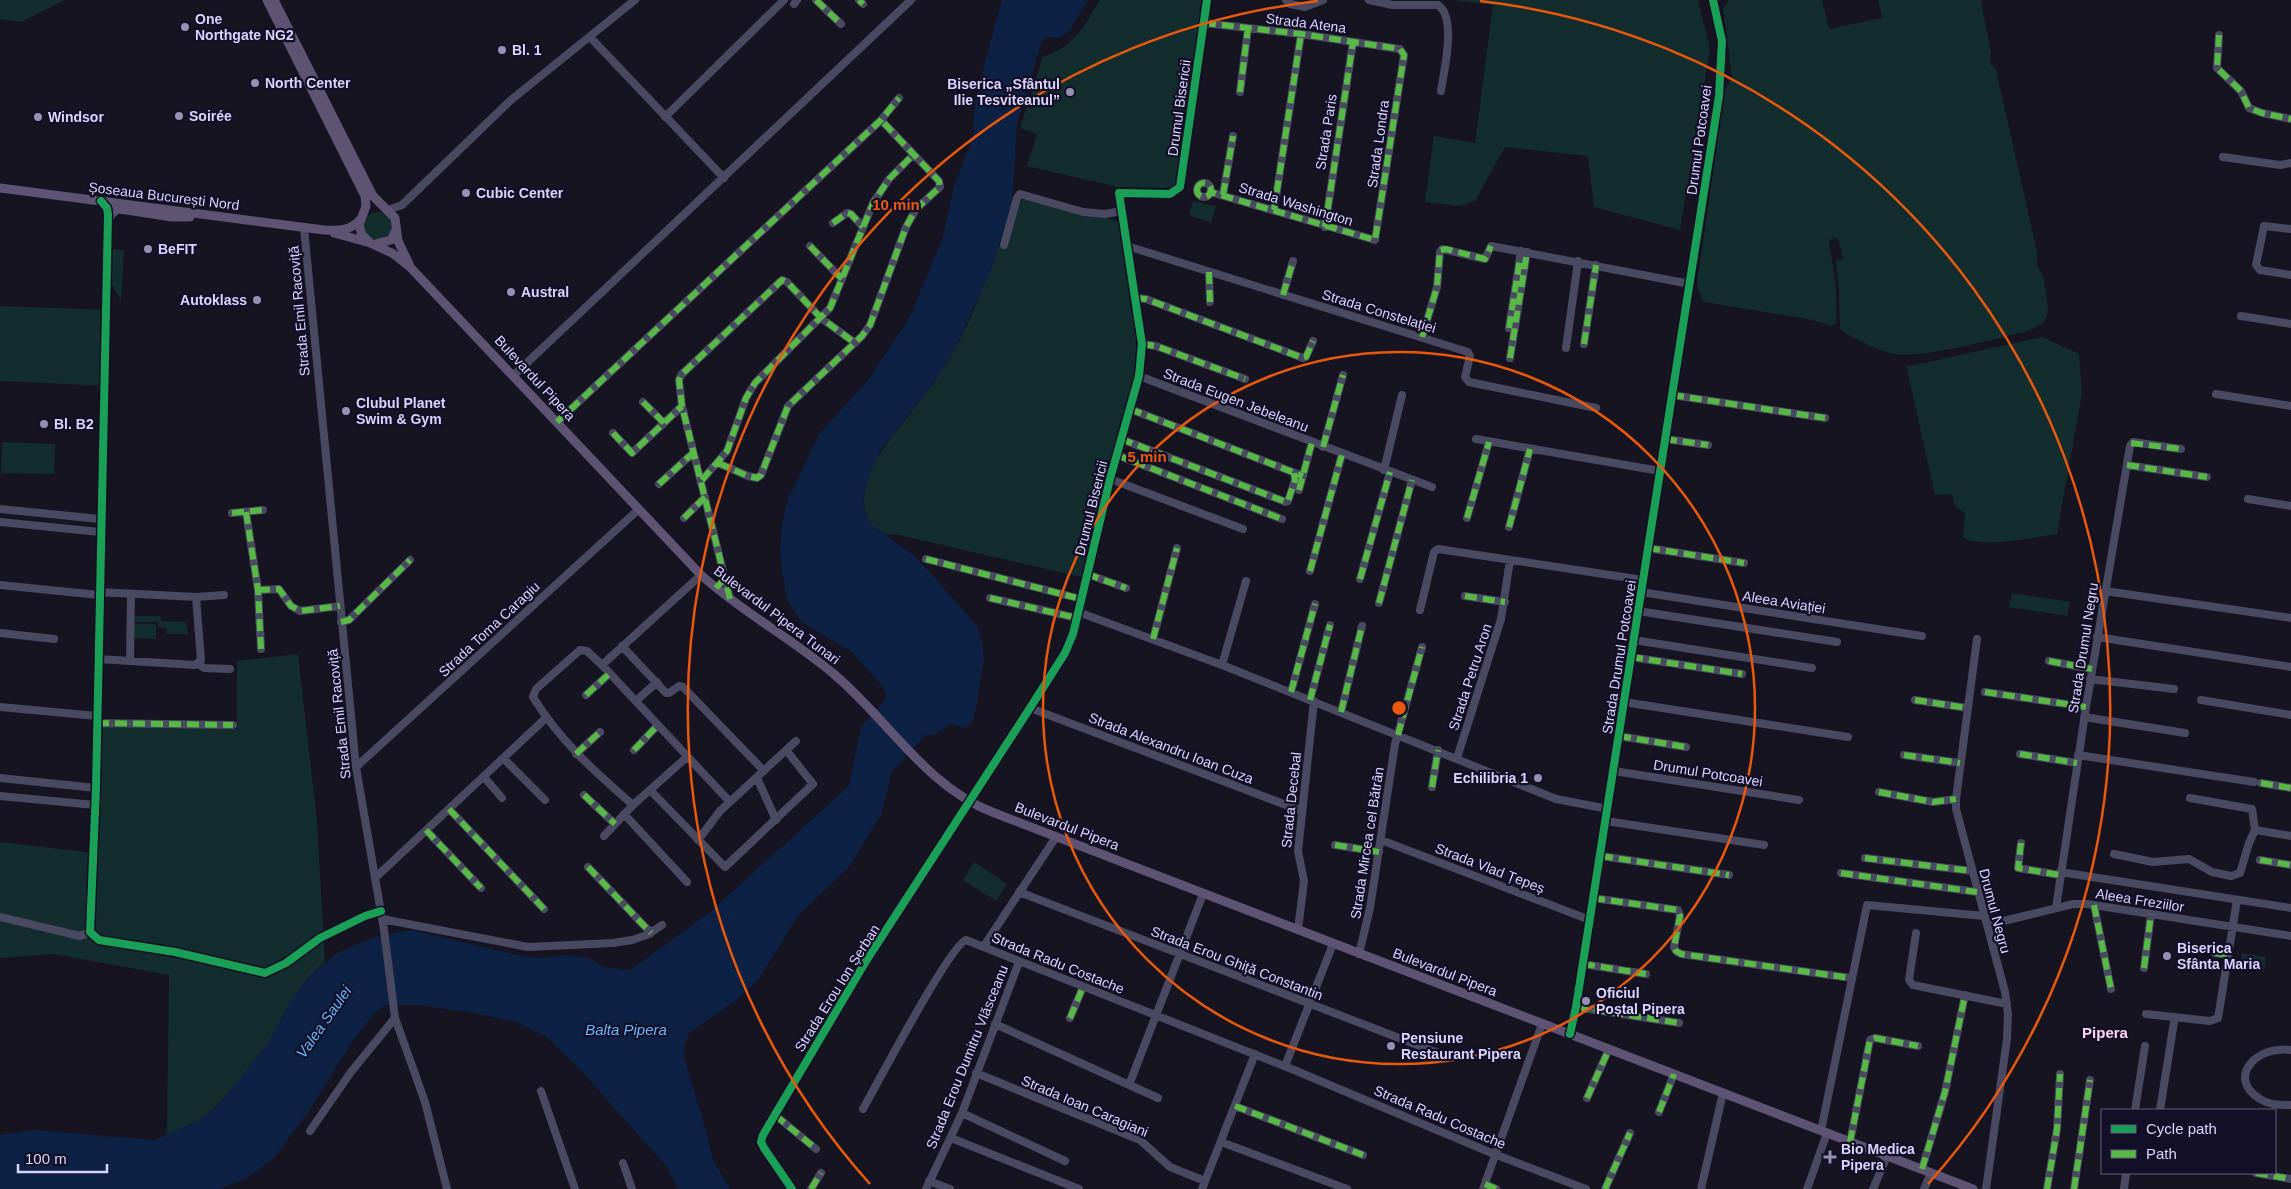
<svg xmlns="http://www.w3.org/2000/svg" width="2291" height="1189" font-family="Arial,sans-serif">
	<rect width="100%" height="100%" fill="#161421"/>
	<path fill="#132c2d" d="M0 0H65L21 22 0 19Z
		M1099 0H1204L1178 188 1118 187 1027 166 1037 134 1020 128 1043 57C1073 46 1085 28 1099 0Z
		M1453 0H1698L1710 49 1680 230 1594 207 1588 156 1505 147 1475 201 1458 206 1425 202 1434 136 1475 143 1493 5Z
		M1729 0H1822L1829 29 1882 18 1878 0H1981L1991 53 1990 56 1991 65 1995 66 2038 256 2036 261C2037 266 2040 270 2042 274 2045 280 2045 288 2046 294 2051 317 2047 324 2025 332 1992 339 1928 358 1896 354 1877 352 1860 340 1843 332L1840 328 1839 291 1836 261 1843 258 1839 241 1835 238 1829 240 1836 289V323L1832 326 1808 319 1704 302 1698 290 1697 283 1725 90 1732 77 1723 8Z
		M1026 199 1118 221 1138 344 1135 374 1082 576H1076L899 535C894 534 888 535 883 534 869 530 862 509 864 496 867 466 887 443 905 420 922 398 939 376 953 352 980 304 995 251 1018 202Z
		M1193 201 1216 206 1211 223 1189 215Z
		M364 226a14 14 0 1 1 28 0a14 14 0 1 1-28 0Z
		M111 249 124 250 121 301 110 280Z
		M0 306 111 310 109 386 0 381Z
		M2042 337 2079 354 2082 393 2057 534C2037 537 1977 549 1963 537L1965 513 1955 506 1952 494 1935 495 1906 365 1910 366Z
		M2 442 55 444 54 474 1 473Z
		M2012 593 2070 602 2067 616 2009 607Z
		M135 616H161V621L186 622 188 634H166L167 628 158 627V622H135Z
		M133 624H156V639L133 638Z
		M298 654 317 821 325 962C295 986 286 1016 265 1047 251 1068 222 1104 202 1119 192 1126 178 1131 167 1136L169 975 54 954 0 958V842L95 853 101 726 237 729V661Z
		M974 862 1007 884 996 901 963 880Z
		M2242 953 2266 957 2264 970 2240 967Z"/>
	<path fill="#0d2144" d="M1002 0H1088L1070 30 1061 38 1048 37 1042 40 1017 123 1012 203 990 273 954 350 936 380 880 451 866 485 863 498 865 513 871 524 917 558 977 626 982 641 984 657 976 710 973 719 966 728 951 724 934 735H925L891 773 882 813 849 867 798 916 758 980 738 999 689 1033 685 1043 684 1054 687 1068 708 1137 712 1158 730 1189H678L666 1166 577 1066 545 1036 517 1022 469 1012 416 1005H386L374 1013 350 1045 309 1111 273 1159 246 1179 219 1189H0V1135L34 1130 154 1140 200 1120 219 1104 265 1047 291 1001 310 975 337 953 377 936 411 930 522 956 541 958 564 955 588 958 604 967 626 970 632 969 710 912 849 786 861 727 884 701 886 695 884 688 852 652 803 623 794 611 786 596 783 577 780 551 782 527 787 501 820 433 866 383 910 317 943 237 954 186 973 137 975 103 981 77Z"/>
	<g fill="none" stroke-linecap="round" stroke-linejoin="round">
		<path stroke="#4a4962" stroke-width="8" d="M816 0 841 24
			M859 0 863 4
			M1286 0 1290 4 1305 7 1323 0
			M1369 0 1393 5H1438
			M794 4 797 0
			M1438 5C1457 18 1444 70 1441 91
			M1204 23 1301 34 1400 49 1404 55 1375 240 1210 192
			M2219 35 2217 68 2241 91 2249 108 2262 113 2291 119
			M590 37 724 178
			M1240 92 1248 28
			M665 117 784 0
			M2223 157 2280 165 2291 163
			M1197 190a7 7 0 1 1 14 0a7 7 0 1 1-14 0Z
			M1223 195 1233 136
			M103 203 107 208 108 215 96 788 90 932 99 940 175 952 265 973 286 963 320 938 365 916 381 911
			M388 210 402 205 511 100 635 0
			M1274 210 1301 34
			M833 223 847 213 851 214 863 227
			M1325 227 1353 42
			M304 228 356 767 384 930 395 1018 425 1102 447 1189
			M2291 229 2264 226 2256 265 2260 270 2291 275
			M1004 245 1017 198 1020 194 1083 212 1105 214 1122 211
			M810 246 842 279
			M1127 246 1468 352 1470 356 1465 377 1469 382 1596 408
			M1209 272 1210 302
			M1283 295 1293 261
			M1135 298 1146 299 1303 358 1306 357 1313 341
			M2241 316 2291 324
			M1509 328 1521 251
			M1422 337 1437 287 1440 252 1442 249 1485 259 1491 246 1690 284
			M1142 344 1156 346 1245 379
			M1584 344 1596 265
			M1566 348 1578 261
			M1510 358 1527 252
			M513 376 911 0
			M1139 376 1432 487
			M2216 394 2291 406
			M1672 395 1825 418
			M643 402 664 423
			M1130 409 1303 476
			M557 422 881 120 899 98
			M613 433 632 453 682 406
			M1121 439 1286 502 1288 501 1295 480 1294 473
			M1476 439 1660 471
			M1665 439 1708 445
			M1323 447 1343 375
			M1117 455 1282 519
			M718 463 748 476 757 478 761 475 788 406 862 336 870 325 906 227 916 209 940 187 939 181 881 120
			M2127 465 2207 477
			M1384 470 1402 395
			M1110 479 1243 529
			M702 480 727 451 746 398 755 383 830 308 873 203 889 179 913 155
			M659 484 693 453
			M1299 490 1312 442
			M2248 499 2291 506
			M0 509 100 519
			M246 512 258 590 261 649
			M232 513 263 510
			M684 518 705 497
			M1467 518 1489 442
			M0 522 100 532
			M1509 527 1530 449
			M1648 548 1744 563
			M926 559 1081 599
			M1310 571 1342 454
			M1087 574 1126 588
			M1360 579 1390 472
			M0 585 99 595
			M258 590 279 589 291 606 300 611 340 606
			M2105 591 2291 618
			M1641 592 1922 636
			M1465 596 1505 602
			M196 597 224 595
			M990 598 1077 618
			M730 599 682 406 679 380 681 375 782 280 787 282 821 318 855 343
			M1379 603 1412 480
			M1420 610 1434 552 1438 549 1643 580
			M1638 611 1837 642
			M1078 612 1222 665 1556 799 1608 809
			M341 622 349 620 410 560
			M0 633 54 639
			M2097 637 2291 667
			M1153 639 1177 548
			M1977 639 1956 799V809L2005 992 2008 1014 2007 1039 1986 1189
			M1634 640 1812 668
			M622 646 666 693H669L679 686 683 687 764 771
			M1631 657 1742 674
			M98 659 195 665 201 660 196 597 99 592
			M130 661 131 594
			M2049 661 2092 669
			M198 664 204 668 230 669
			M602 665 701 575
			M1222 665 1246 581
			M2090 679 2174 689
			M1291 692 1315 604
			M1985 692 2086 707
			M586 695 609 674
			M1310 700 1330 625
			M1915 700 1967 708
			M2201 700 2291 715
			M636 701 657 682
			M1624 702 1848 737
			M0 707 97 716
			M1030 708 1302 811
			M1341 712 1362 626
			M2084 717 2185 733
			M97 723 233 725
			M1619 736 1686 747
			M634 750 658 725
			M576 754 600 732
			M2020 754 2077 763
			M1904 755 1960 763
			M2078 755 2254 782
			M1457 758 1501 619 1510 560
			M504 759 545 800
			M356 767 639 509
			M1614 771 1799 800
			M484 777 502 798
			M0 778 96 788
			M757 778 776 820
			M2261 783 2291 788
			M1432 787 1438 750
			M650 790 725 867 813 784 786 750
			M1879 792 1933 802 1956 799
			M584 795 615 824
			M0 796 95 805
			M633 805C595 772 560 741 533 697L536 689 580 650 587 651 602 665 730 802
			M449 809 544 909
			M624 814 687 882
			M1606 821 1764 845
			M426 830 481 888
			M2255 830 2291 836
			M604 836 633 805 687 757
			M698 840 720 811 796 741
			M1381 840 1590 920
			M2021 843 2018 868 2060 875
			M1335 845 1379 852
			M2114 854 2153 862 2189 859 2212 872 2231 876 2240 873 2249 843 2255 830 2252 809 2190 798
			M1601 856 1729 875
			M1865 858 1972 871
			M2260 860 2291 865
			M588 867 651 933
			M2060 872 2291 908
			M1841 873 1977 892
			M375 878 546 718
			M1019 892 1446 1056
			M1593 898 1678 910 1680 916 1674 947 1676 951 1681 954 1851 978
			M2094 905 2111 989
			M2056 908 2086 707 2130 446 2133 442 2181 449
			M0 917 80 936 90 932
			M382 919 528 947 613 943 632 940 647 935 662 925
			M1987 925 2073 904H2087L2291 936
			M1298 930 1304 881 1298 851 1314 701
			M1916 933 1909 980 1913 985 2007 1004
			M984 946 1056 837
			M2215 953 2228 955
			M1359 954 1370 908 1395 744 1422 647
			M1583 964 1646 974
			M2144 968 2151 914
			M1576 1007 1679 1023
			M2146 1014 2210 1021 2218 1018 2237 900
			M1070 1018 1083 987
			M995 1024 1158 1098
			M1570 1034 1576 1007 1719 96 1722 41 1713 0
			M2291 1050C2256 1045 2226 1078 2260 1099 2269 1105 2281 1105 2291 1105
			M1285 1066 1333 944
			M976 1073 1140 1140 1170 1167 1205 1181
			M1129 1085 1203 894
			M541 1091 575 1189
			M1587 1098 1609 1049
			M1235 1106 1363 1155
			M863 1109C876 1086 950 945 966 940L1294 1070 1494 1154 1586 1189
			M2135 1110 2145 1046
			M2160 1110 2174 1022
			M1659 1112 1674 1074
			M962 1113 1065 1161
			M775 1115 816 1149
			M310 1131 351 1072 395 1018
			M1821 1131 1867 905 1984 916
			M951 1138 1079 1189
			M1221 1142 1347 1189
			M1850 1142 1870 1040 1875 1038 1918 1046
			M623 1163 632 1189
			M1922 1169 1945 1092 1965 995
			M2256 1173 2291 1179
			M929 1181 950 1189
			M1485 1184 1496 1189
			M792 1189 764 1148 761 1142 763 1135 866 961 1030 708 1065 653 1073 634 1110 479 1139 376 1142 344 1119 193 1170 194 1180 187 1207 0
			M811 1189 821 1173
			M926 1189 962 1113 1019 962
			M1202 1189 1255 1054
			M1483 1189 1542 1024
			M1605 1189 1630 1133
			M1701 1189 1723 1093
			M1807 1189 1827 1133
			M1873 1189 1887 1156
			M1924 1189 1931 1173
			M2047 1189 2057 1129 2060 1074
			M2074 1189 2090 1080
			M2124 1189 2126 1173"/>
		<path stroke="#5e5373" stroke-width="9" d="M267 0 365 196 366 206 359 225 362 235 370 243 392 253 410 267 701 575C743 613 793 639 835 675 888 720 926 786 992 812L1973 1189
			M274 0 373 196 395 218 398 241 409 264
			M0 188 324 230C339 231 350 231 361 219
			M107 207 172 217H190
			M107 222 112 213 119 208
			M334 233 367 242
			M375 244 391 240 396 230"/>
		<path stroke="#58b947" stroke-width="6" stroke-dasharray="12 6" stroke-linecap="butt" d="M816 0 841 24
			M859 0 863 4
			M1204 23 1301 34 1400 49 1404 55 1375 240 1210 192
			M2219 35 2217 68 2241 91 2249 108 2262 113 2291 119
			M1240 92 1248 28
			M1197 190a7 7 0 1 1 14 0a7 7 0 1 1-14 0Z
			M1223 195 1233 136
			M1274 210 1301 34
			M833 223 847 213 851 214 863 227
			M1325 227 1353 42
			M810 246 842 279
			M1209 272 1210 302
			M1283 295 1293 261
			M1135 298 1146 299 1303 358 1306 357 1313 341
			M1509 328 1520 259
			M1422 337 1437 287 1440 250 1446 249 1485 259 1491 246
			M1142 344 1156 346 1245 379
			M1584 344 1596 265
			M1510 358 1527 252
			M1672 395 1825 418
			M643 402 664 423
			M1130 409 1303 476
			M557 422 881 120 899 98
			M613 433 632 453 682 406
			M1121 439 1286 502 1288 501 1295 480 1294 473
			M1665 439 1708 445
			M2131 443 2181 449
			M1323 447 1343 375
			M1117 455 1282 519
			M718 463 748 476 757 478 761 475 788 406 862 336 870 325 906 227 916 209 940 187 939 181 881 120
			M2127 465 2207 477
			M702 480 727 451 746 398 755 383 830 308 873 203 889 179 913 155
			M659 484 693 453
			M1299 490 1312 442
			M246 512 258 590 261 649
			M232 513 263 510
			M684 518 705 497
			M1467 518 1489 442
			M1509 527 1530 449
			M1648 548 1744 563
			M926 559 1081 599
			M1310 571 1342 454
			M1087 574 1126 588
			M1360 579 1390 472
			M716 588 725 578
			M258 590 279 589 291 606 300 611 340 606
			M1465 596 1505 602
			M990 598 1077 618
			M730 599 682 406 679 380 681 375 782 280 787 282 821 318 855 343
			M1379 603 1412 480
			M341 622 349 620 410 560
			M1153 639 1177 548
			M1631 657 1742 674
			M2049 661 2092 669
			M1291 692 1315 604
			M1985 692 2086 707
			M586 695 609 674
			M1310 700 1330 625
			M1915 700 1967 708
			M1341 712 1362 626
			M97 723 233 725
			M1398 735 1422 647
			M1619 736 1686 747
			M634 750 658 725
			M576 754 600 732
			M2020 754 2077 763
			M1904 755 1960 763
			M2261 783 2291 788
			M1432 787 1438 750
			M1879 792 1933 802 1956 799
			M584 795 615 824
			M449 809 544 909
			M426 830 481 888
			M2021 843 2018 868 2060 875
			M1335 845 1379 852
			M1601 856 1729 875
			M1865 858 1972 871
			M2260 860 2291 865
			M588 867 651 933
			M1841 873 1977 892
			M1593 898 1678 910 1680 916 1674 947 1676 951 1681 954 1851 978
			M2094 905 2111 989
			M2215 953 2228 955
			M1583 964 1646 974
			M2144 968 2151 914
			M1576 1007 1679 1023
			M1070 1018 1083 987
			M1587 1098 1609 1049
			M1235 1106 1363 1155
			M1659 1112 1674 1074
			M775 1115 816 1149
			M1850 1142 1870 1040 1875 1038 1918 1046
			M1922 1169 1945 1092 1965 995
			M2256 1173 2291 1179
			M1485 1184 1496 1189
			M811 1189 821 1173
			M1605 1189 1630 1133
			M2047 1189 2057 1129 2060 1074
			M2074 1189 2090 1080"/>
		<g stroke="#130f26" stroke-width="11">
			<path id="cycleway" d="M101 201 107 208 108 215 96 788 90 932 99 940 175 952 265 973 286 963 320 938 365 916 381 911
				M1570 1034 1576 1007 1719 96 1722 41 1713 0
				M792 1189 764 1148 761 1142 763 1135 866 961 1030 708 1065 653 1073 634 1110 479 1139 376 1142 344 1119 193 1170 194 1180 187 1207 0"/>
		</g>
		<use href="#cycleway" stroke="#1a9f57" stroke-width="8"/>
	</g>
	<g fill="none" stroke="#e8590c" stroke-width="2.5">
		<circle cx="1399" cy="708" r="356"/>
		<path d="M870 1184A712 712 0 0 1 1318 1M1480 1A712 712 0 0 1 1928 1184"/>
	</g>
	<g fill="#9591b1" stroke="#130f26" stroke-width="2">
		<circle cx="185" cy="27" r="5"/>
		<circle cx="502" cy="50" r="5"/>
		<circle cx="255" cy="83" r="5"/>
		<circle cx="1070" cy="92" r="5"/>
		<circle cx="179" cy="116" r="5"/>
		<circle cx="38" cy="117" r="5"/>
		<circle cx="466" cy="193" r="5"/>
		<circle cx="148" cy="249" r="5"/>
		<circle cx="511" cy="292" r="5"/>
		<circle cx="257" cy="300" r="5"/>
		<circle cx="346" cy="411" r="5"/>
		<circle cx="44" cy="424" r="5"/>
		<circle cx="1538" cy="778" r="5"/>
		<circle cx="2167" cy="956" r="5"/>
		<circle cx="1586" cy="1001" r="5"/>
		<circle cx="1391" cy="1046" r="5"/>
		<path d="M1827.5 1149.5h5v5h5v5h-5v5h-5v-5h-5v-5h5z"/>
	</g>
	<g text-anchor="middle" stroke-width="4.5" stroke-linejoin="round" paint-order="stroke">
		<g font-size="14" font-weight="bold" fill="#d9d4ff" stroke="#130f26" text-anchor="start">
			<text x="195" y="24">One<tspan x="195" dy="16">Northgate NG2</tspan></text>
			<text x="512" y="55">Bl. 1</text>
			<text x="265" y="88">North Center</text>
			<text x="1060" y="89" text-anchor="end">Biserica „Sfântul<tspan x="1060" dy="16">Ilie Tesviteanul”</tspan></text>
			<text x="189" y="121">Soirée</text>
			<text x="48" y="122">Windsor</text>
			<text x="476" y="198">Cubic Center</text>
			<text x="158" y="254">BeFIT</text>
			<text x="521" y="297">Austral</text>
			<text x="247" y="305" text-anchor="end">Autoklass</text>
			<text x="356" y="408">Clubul Planet<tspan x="356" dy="16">Swim &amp; Gym</tspan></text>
			<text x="54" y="429">Bl. B2</text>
			<text x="1528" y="783" text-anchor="end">Echilibria 1</text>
			<text x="2177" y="953">Biserica<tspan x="2177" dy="16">Sfânta Maria</tspan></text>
			<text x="1596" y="998">Oficiul<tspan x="1596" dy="16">Poștal Pipera</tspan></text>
			<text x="1401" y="1043">Pensiune<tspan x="1401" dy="16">Restaurant Pipera</tspan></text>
			<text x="1841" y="1154">Bio Medica<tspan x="1841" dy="16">Pipera</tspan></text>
		</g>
		<g font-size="14" fill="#d9d4ff" stroke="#130f26">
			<text transform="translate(1306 23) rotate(7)" y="5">Strada Atena</text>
			<text transform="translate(1179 108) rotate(-82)" y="5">Drumul Bisericii</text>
			<text transform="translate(1326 132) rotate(-81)" y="5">Strada Paris</text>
			<text transform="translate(1699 140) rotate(-82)" y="5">Drumul Potcoavei</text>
			<text transform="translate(1378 144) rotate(-82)" y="5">Strada Londra</text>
			<text transform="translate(164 196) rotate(7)" y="5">Șoseaua București Nord</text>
			<text transform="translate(1296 204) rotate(17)" y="5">Strada Washington</text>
			<text transform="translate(299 311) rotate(-95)" y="5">Strada Emil Racoviță</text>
			<text transform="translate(1379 311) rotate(17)" y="5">Strada Constelației</text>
			<text transform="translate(535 378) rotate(47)" y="5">Bulevardul Pipera</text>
			<text transform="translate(1236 400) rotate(21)" y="5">Strada Eugen Jebeleanu</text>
			<text transform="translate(1091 508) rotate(-76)" y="5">Drumul Bisericii</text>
			<text transform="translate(1784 602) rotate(9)" y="5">Aleea Aviației</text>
			<text transform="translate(777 615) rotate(37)" y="5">Bulevardul Pipera Tunari</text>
			<text transform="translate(489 629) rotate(-43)" y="5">Strada Toma Caragiu</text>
			<text transform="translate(2083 648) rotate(-81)" y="5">Strada Drumul Negru</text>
			<text transform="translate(1619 657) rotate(-81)" y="5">Strada Drumul Potcoavei</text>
			<text transform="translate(1470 677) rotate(-72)" y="5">Strada Petru Aron</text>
			<text transform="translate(339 714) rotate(-96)" y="5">Strada Emil Racoviță</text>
			<text transform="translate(1171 748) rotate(21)" y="5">Strada Alexandru Ioan Cuza</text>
			<text transform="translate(1708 773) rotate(9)" y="5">Drumul Potcoavei</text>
			<text transform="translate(1291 800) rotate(-84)" y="5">Strada Decebal</text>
			<text transform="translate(1067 826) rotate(21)" y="5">Bulevardul Pipera</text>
			<text transform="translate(1367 843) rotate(-81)" y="5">Strada Mircea cel Bătrân</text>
			<text transform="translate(1490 868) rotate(21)" y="5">Strada Vlad Țepeș</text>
			<text transform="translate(2140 900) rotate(9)" y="5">Aleea Freziilor</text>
			<text transform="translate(1995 911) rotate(75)" y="5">Drumul Negru</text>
			<text transform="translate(1058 963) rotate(22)" y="5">Strada Radu Costache</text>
			<text transform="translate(1237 963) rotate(21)" y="5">Strada Erou Ghiță Constantin</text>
			<text transform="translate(1445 972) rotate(21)" y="5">Bulevardul Pipera</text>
			<text transform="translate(837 988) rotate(-58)" y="5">Strada Erou Ion Șerban</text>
			<text transform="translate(967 1057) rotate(-68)" y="5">Strada Erou Dumitru Vlăsceanu</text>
			<text transform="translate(1085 1106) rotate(23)" y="5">Strada Ioan Caragiani</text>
			<text transform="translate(1440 1117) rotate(23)" y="5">Strada Radu Costache</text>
		</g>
		<g font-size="15" font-style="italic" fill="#62b6ff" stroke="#130f26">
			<text transform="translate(324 1022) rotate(-55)" y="5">Valea Saulei</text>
			<text x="626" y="1035">Balta Pipera</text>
		</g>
		<g font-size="15" font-weight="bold" fill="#ffd6f0" stroke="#130f26">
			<text x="2105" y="1038">Pipera</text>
		</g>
	</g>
	<circle cx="1399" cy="708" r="8" fill="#e8590c" stroke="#130f26" stroke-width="2.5"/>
	<g font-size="15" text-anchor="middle" font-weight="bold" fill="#e8590c" stroke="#130f26" stroke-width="4.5" stroke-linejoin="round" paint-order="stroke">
		<text x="896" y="210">10 min</text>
		<text x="1147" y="462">5 min</text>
	</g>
	<rect x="2101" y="1109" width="175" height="65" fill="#130f26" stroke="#625e7d"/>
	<rect x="2111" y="1125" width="25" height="8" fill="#1a9f57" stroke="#625e7d"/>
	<text x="2146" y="1134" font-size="15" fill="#d9d4ff">Cycle path</text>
	<rect x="2111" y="1150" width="25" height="8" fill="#58b947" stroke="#625e7d"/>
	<text x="2146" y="1159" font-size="15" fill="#d9d4ff">Path</text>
	<path d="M18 1164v8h89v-8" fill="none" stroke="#d9d4ff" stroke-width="2.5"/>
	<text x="25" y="1164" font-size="15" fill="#d9d4ff" stroke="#130f26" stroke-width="4" paint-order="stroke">100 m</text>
</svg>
